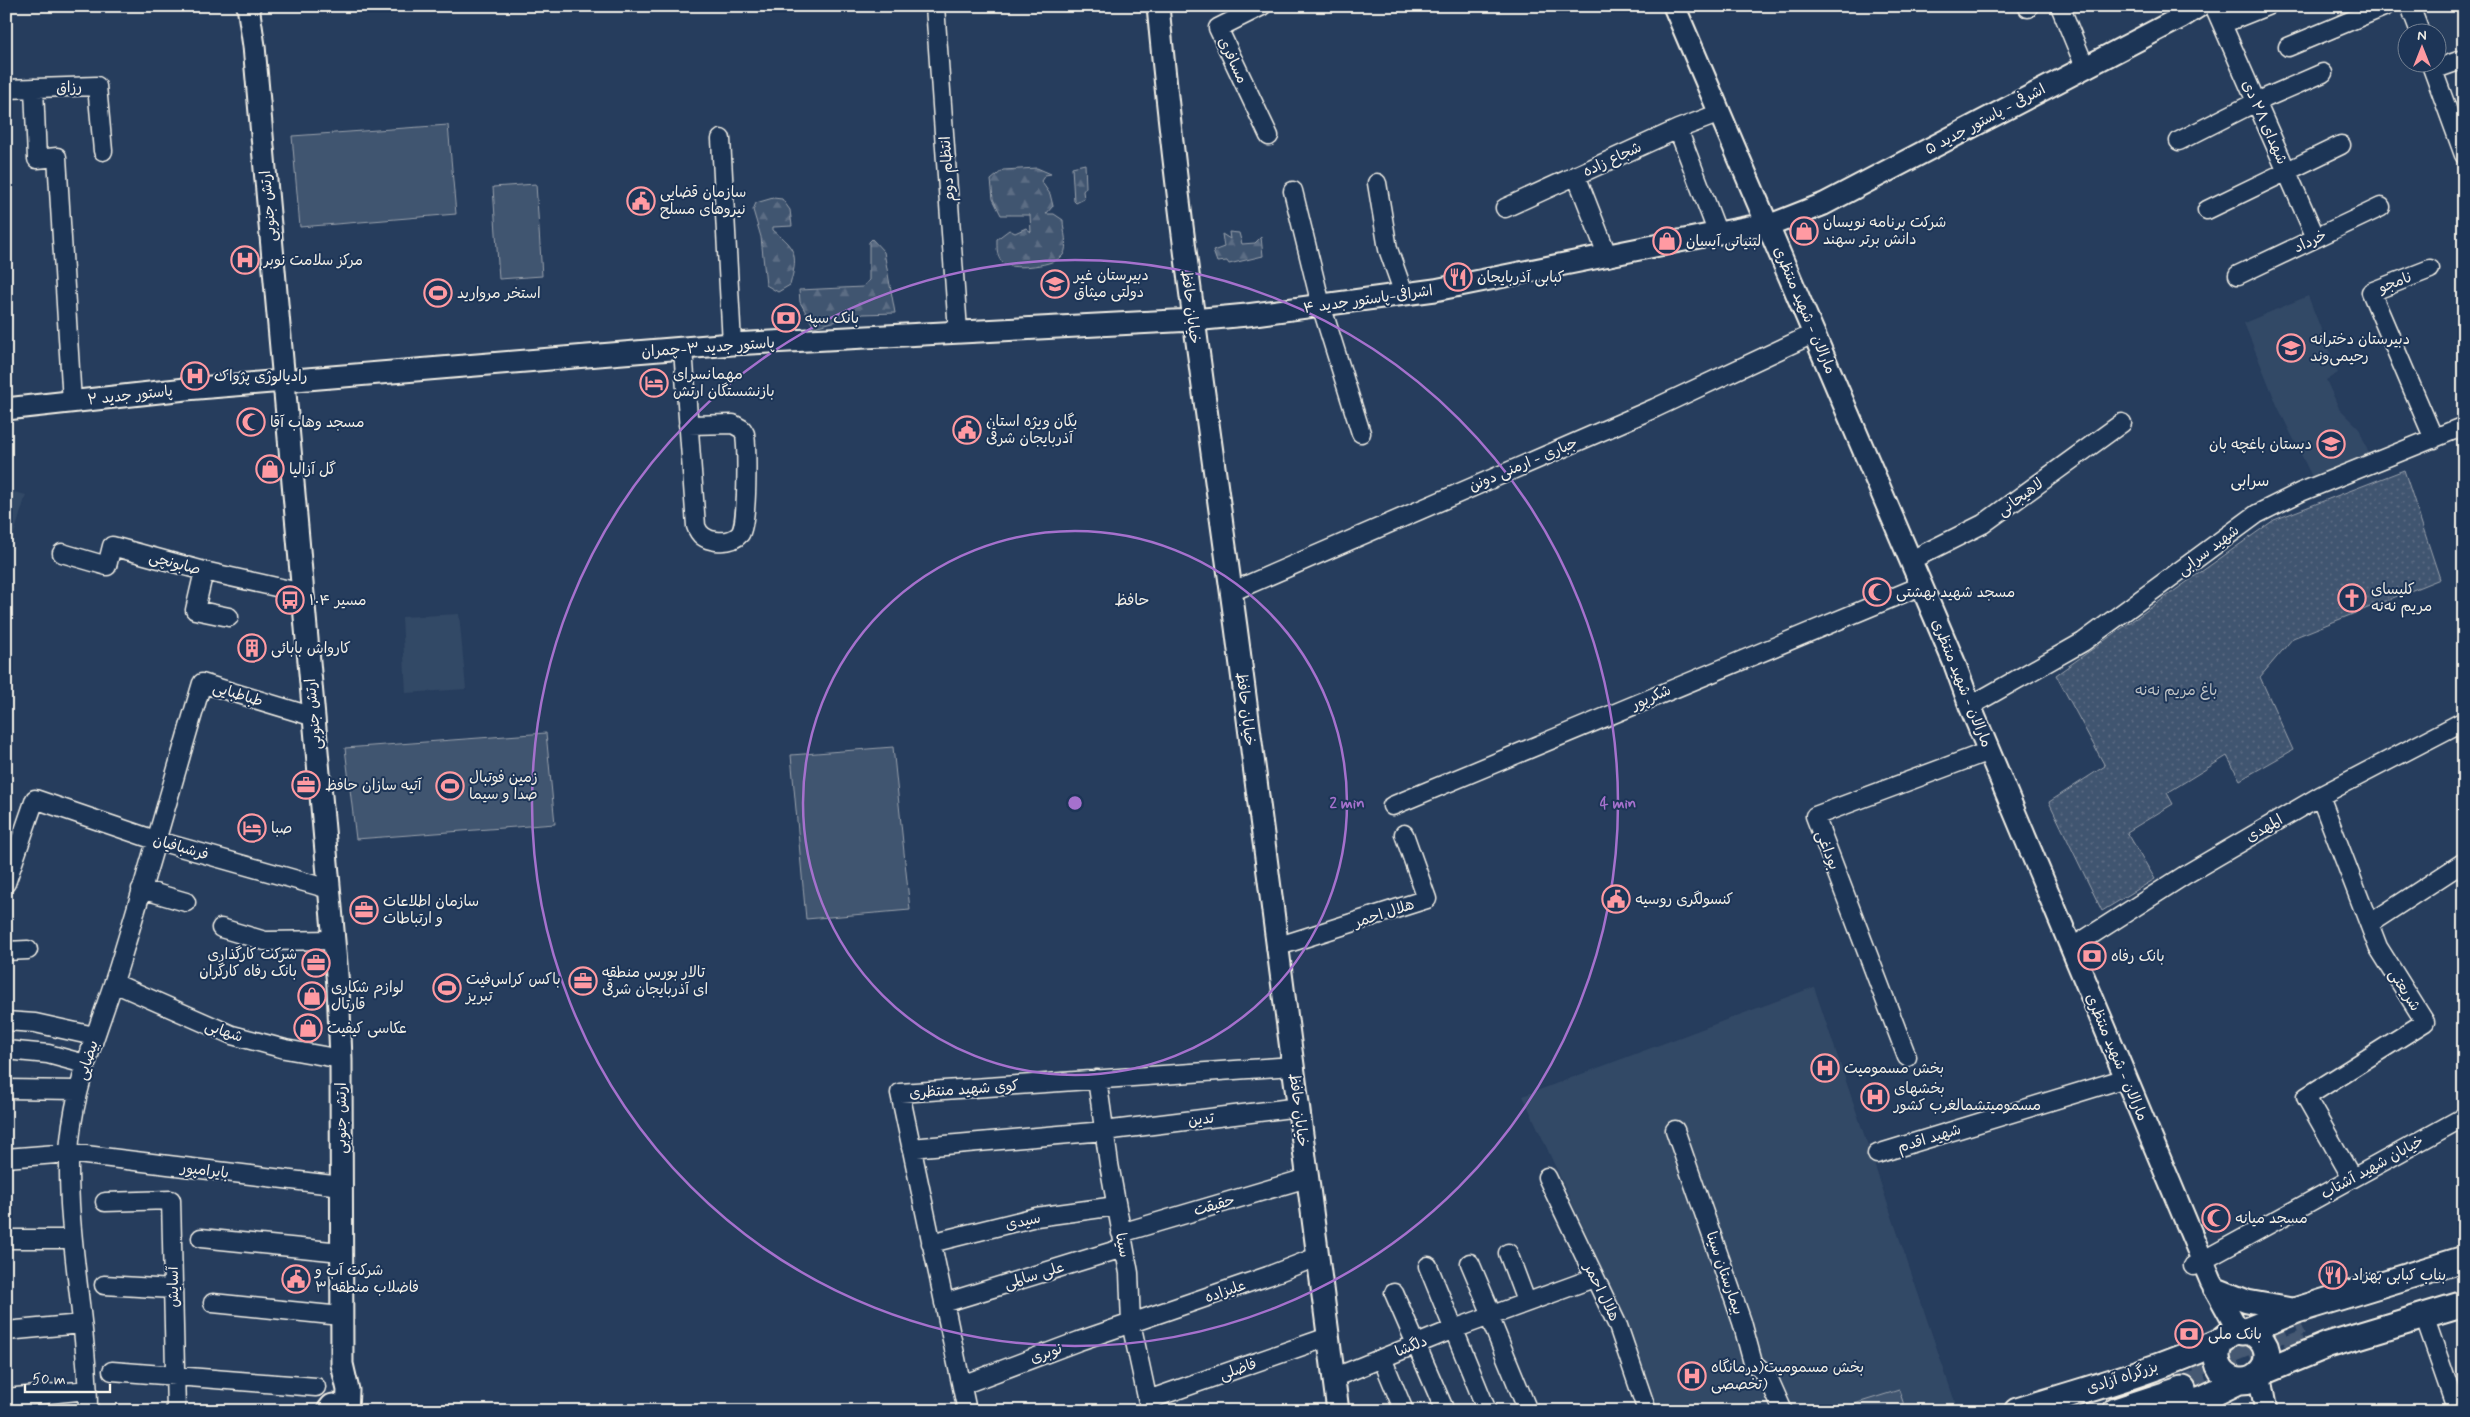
<svg xmlns="http://www.w3.org/2000/svg" width="2470" height="1417" font-family="Mynerve,'Playpen Sans Arabic',sans-serif">
	<defs>
		<pattern id="grass-dots" width="8" height="8" patternUnits="userSpaceOnUse" patternTransform="scale(1.25)"><rect width="8" height="8" fill="#40546f"/><path d="M2 2h.1M6 6h.1" fill="none" stroke="#5c6d84" stroke-width="1.8" stroke-linecap="round"/></pattern>
		<pattern id="forest-firs" width="22" height="20" patternUnits="userSpaceOnUse" patternTransform="scale(1.25)"><rect width="22" height="20" fill="#40546f"/><path d="M5 1l3.5 6h-7zM16 11l3.5 6h-7z" fill="#5c6d84"/></pattern>
	</defs>
	<rect width="100%" height="100%" fill="#263d5d"/>
	<filter id="ink" filterUnits="userSpaceOnUse"><feTurbulence type="fractalNoise" baseFrequency=".02" numOctaves="2"/><feDisplacementMap in="SourceGraphic" scale="10" xChannelSelector="R" yChannelSelector="G"/><feConvolveMatrix kernelMatrix="1 2 1 2 8 2 1 2 1" color-interpolation-filters="sRGB"/></filter>
	<g filter="url(#ink)">
		<path fill="#334966" d="M2308 296 2338 373 2326 380 2339 408 2359 428 2371 460 2315 483 2277 405 2244 323Z
			M6 490 26 495 6 560Z
			M459 614 466 689 406 693 402 617Z
			M1814 987 1958 1411H1654L1640 1373 1627 1323 1523 1096Z"/>
		<path fill="url(#grass-dots)" stroke="#9aa2ac" d="M2404 470 2440 579 2293 638 2260 677 2293 750 2240 780 2227 756 2167 793 2173 804 2127 832 2155 879 2102 911 2049 802 2105 766 2056 675 2274 520Z"/>
		<path fill="url(#forest-firs)" stroke="#9aa2ac" d="M1085 164 1086 187 1083 191 1084 199 1076 203 1074 201 1072 167Z
			M1037 168 1051 174 1045 175 1041 181 1050 194 1053 206 1046 214H1054L1063 220C1063 231 1069 246 1063 255 1055 266 1015 270 1004 264 996 258 997 247 997 239L1009 230 1015 233 1026 228 1031 232 1030 215H1001L993 199 991 180 1003 170Z
			M773 198 782 199 790 210 792 226 773 227V230C797 250 798 256 790 285L778 292 766 285 761 237 753 210 756 203Z
			M1229 232 1239 233 1242 244 1255 243 1261 237 1263 256 1229 264 1227 261 1217 262 1213 251 1224 247 1222 234 1230 239Z
			M872 239 884 252 895 313 863 314 814 327 800 302 799 290 863 287 869 280V242Z"/>
		<path fill="#40546f" stroke="#9aa2ac" d="M448 125 456 214 300 227 292 136Z
			M536 184 542 276 499 279 493 187Z
			M546 733 555 824 356 839 345 748Z
			M893 747 910 910 806 919 791 755Z
			M1899 1390 1906 1411H1832Z"/>
		<g fill="none" stroke-linecap="round" stroke-linejoin="round">
			<path stroke="#455872" stroke-width="25" stroke-dasharray="25 12" stroke-linecap="butt" d="M2192 1366 2301 1322
				M2183 1389 2305 1342"/>
			<g stroke="#f4f1e8" stroke-width="21">
				<path id="minor" d="M935 6 958 331
					M1262 6 1218 28 1269 136
					M2028 6V8
					M2060 6 2085 67
					M2214 6 2316 238
					M2410 6 2420 32
					M2222 24 2267 6
					M2288 47 2386 6
					M2430 62 2464 155
					M2433 70 2464 59
					M34 88 37 159 57 157 72 402
					M6 89 97 86 103 151
					M1678 129 1718 234
					M721 139 732 344
					M2179 141 2256 102 2323 73
					M1576 175 1608 257
					M1377 183 1388 249 1404 294
					M1293 191 1321 305 1361 433
					M1505 208 1678 129 1720 113
					M2207 210 2341 145
					M2430 269 2371 292 2434 439
					M2238 275 2381 207
					M683 349 696 526C699 535 706 540 716 541 725 542 734 541 740 534 748 523 747 450 745 434L742 429 733 424 688 425
					M62 553 107 566 112 546 204 571 303 593
					M1911 560 1983 524 2122 423
					M204 571 195 610 229 617
					M1231 592 1655 408 1815 333
					M1970 706 2083 642 2257 514 2301 492 2464 426
					M2320 796 2378 947 2425 1022 2306 1097 2352 1178
					M1392 806 1911 590
					M6 883 35 799 155 840 329 889
					M141 889 186 902
					M2369 924 2464 862
					M221 928 265 941 334 940
					M1276 947 1427 899 1404 834
					M2071 948 2185 875 2320 796 2464 721
					M6 951 28 950
					M114 983 232 1035 285 1049 341 1059
					M6 1021 35 1023 94 1036
					M6 1050 48 1054 85 1064
					M1907 1057 1815 816 1989 751
					M1097 1079 1109 1164 1129 1273 1131 1323 1150 1411
					M6 1089 77 1090
					M1675 1130 1742 1322 1753 1363 1767 1375 1783 1411
					M911 1148 1104 1131 1299 1107
					M1877 1154 2126 1078
					M6 1158 69 1153 341 1186
					M1547 1177 1618 1326 1647 1411
					M105 1202 171 1200 176 1411
					M1121 1233 1307 1178
					M201 1238 341 1252
					M6 1239H72
					M931 1243 1036 1217 1116 1206
					M1508 1253 1526 1301
					M1470 1263 1492 1315
					M1428 1266 1487 1411
					M2193 1266 2464 1117
					M104 1285 173 1289
					M1394 1293 1445 1411
					M213 1303 341 1316
					M944 1303 1123 1248
					M1489 1316 1528 1411
					M2424 1316 2457 1411
					M6 1331 81 1324
					M1382 1358 1404 1411
					M112 1371 316 1387
					M1333 1378 1454 1329 1594 1278
					M962 1385 1079 1341 1268 1276 1317 1257
					M6 1398 88 1390
					M1148 1400 1328 1337
					M88 1411C88 1342 74 1273 70 1204 69 1183 68 1161 70 1140 76 1078 101 1024 119 966 148 872 174 777 202 683L314 717
					M967 1411 900 1093 1293 1066"/>
			</g>
			<g stroke="#f4f1e8" stroke-width="25">
				<path id="major" d="M248 6 254 46 338 986 341 1059 342 1364 348 1390 347 1411
					M1158 6C1177 214 1208 420 1236 627 1272 888 1302 1150 1338 1411
					M1674 6 1954 662 1970 706 2211 1281 2239 1332
					M6 409 186 389 732 344 1193 320 1247 315 1435 290 1749 227 1768 226 1824 204 2180 18 2199 6
					M2214 1288 2247 1301 2297 1310
					M2259 1374 2266 1411"/>
			</g>
			<g stroke="#f4f1e8" stroke-width="29">
				<path id="highway" d="M2217 1356a25 25 0 1 1 50 0a25 25 0 1 1-50 0Z
					M2243 1332 2297 1310 2464 1259
					M2260 1373 2328 1345 2464 1304
					M330 1411 333 1407
					M2017 1411C2086 1390 2159 1370 2225 1339
					M2116 1411 2183 1389
					M2166 1411 2204 1398 2239 1381"/>
			</g>
			<use href="#minor" stroke="#1d3557" stroke-width="18"/>
			<use href="#major" stroke="#1d3557" stroke-width="21"/>
			<use href="#highway" stroke="#1d3557" stroke-width="25"/>
		</g>
	</g>
	<g fill="none" stroke="#a571cd" stroke-width="2.5">
		<circle cx="1075" cy="803" r="272"/>
		<circle cx="1075" cy="803" r="543"/>
	</g>
	<defs>
		<g id="civic-ring" transform="scale(1.4375)"><circle r="9.5" fill="#1d3557" stroke="#ff9aa2" stroke-width="1.5"/><path d="M-.6-6.5H3V-4.5H.6V-3L4-1V1h2V6H-6V1h2V-1L-.6-3ZM-1.2 2.5V6h2.4V2.5Z" fill="#ff9aa2"/></g>
		<g id="shop-ring" transform="scale(1.4375)"><circle r="9.5" fill="#1d3557" stroke="#ff9aa2" stroke-width="1.5"/><path d="M-5-2.5h2.3a2.7 3.5 0 0 1 5.4 0H5L5.5 6h-11ZM-1.5-2.5h3a1.5 2.3 0 0 0-3 0Z" fill="#ff9aa2"/></g>
		<g id="hospital-ring" transform="scale(1.4375)"><circle r="9.5" fill="#1d3557" stroke="#ff9aa2" stroke-width="1.5"/><path d="M-5-5h3v3.5h4V-5h3V5h-3V1.5h-4V5h-3Z" fill="#ff9aa2"/></g>
		<g id="restaurant-ring" transform="scale(1.4375)"><circle r="9.5" fill="#1d3557" stroke="#ff9aa2" stroke-width="1.5"/><path d="M-5-6h1v4h1v-4h1v4h1v-4h1v5L-1.5 .5V6h-2V.5L-5-1ZM5-6V6H3V1.5H1.5Q1.5-4 5-6Z" fill="#ff9aa2"/></g>
		<g id="school-ring" transform="scale(1.4375)"><circle r="9.5" fill="#1d3557" stroke="#ff9aa2" stroke-width="1.5"/><path d="M0-5L7-2L0 1L-7-2ZM-4 1L0 2.5L4 1V4Q0 6-4 4Z" fill="#ff9aa2"/></g>
		<g id="stadium-ring" transform="scale(1.4375)"><circle r="9.5" fill="#1d3557" stroke="#ff9aa2" stroke-width="1.5"/><path d="M0-5a6.5 5 0 1 0 0 10a6.5 5 0 1 0 0-10ZM-3.5-1.8h7v3.6h-7Z" fill="#ff9aa2"/></g>
		<g id="bank-ring" transform="scale(1.4375)"><circle r="9.5" fill="#1d3557" stroke="#ff9aa2" stroke-width="1.5"/><path d="M-6-4H6V4H-6ZM0-2.3a2.3 2.3 0 1 0 0 4.6a2.3 2.3 0 1 0 0-4.6Z" fill="#ff9aa2"/></g>
		<g id="hotel-ring" transform="scale(1.4375)"><circle r="9.5" fill="#1d3557" stroke="#ff9aa2" stroke-width="1.5"/><path d="M-6-4.5h1.5V1H6V5H4.5V3h-9V5H-6ZM-4 0a1.8 1.8 0 1 1 3.6 0ZM.5 0V-2.5h3Q6-2.5 6 0Z" fill="#ff9aa2"/></g>
		<g id="mosque-ring" transform="scale(1.4375)"><circle r="9.5" fill="#1d3557" stroke="#ff9aa2" stroke-width="1.5"/><path d="M3.5-4.9A6 6 0 1 0 3.5 4.9A5 5 0 1 1 3.5-4.9Z" fill="#ff9aa2"/></g>
		<g id="church-ring" transform="scale(1.4375)"><circle r="9.5" fill="#1d3557" stroke="#ff9aa2" stroke-width="1.5"/><path d="M-1.2-6h2.4v3.5h3.3v2.4h-3.3V6h-2.4V-.1h-3.3v-2.4h3.3Z" fill="#ff9aa2"/></g>
		<g id="bus-ring" transform="scale(1.4375)"><circle r="9.5" fill="#1d3557" stroke="#ff9aa2" stroke-width="1.5"/><path d="M-5-6H5V4H4V6H2V4H-2V6H-4V4H-5ZM-3.5-4V0h7V-4ZM-3.5 1.2v1.5H-2V1.2ZM2 1.2v1.5H3.5V1.2Z" fill="#ff9aa2"/></g>
		<g id="building-ring" transform="scale(1.4375)"><circle r="9.5" fill="#1d3557" stroke="#ff9aa2" stroke-width="1.5"/><path d="M-4-6H4V6H1V3H-1V6H-4ZM-2.5-4.3h1.7v1.8h-1.7ZM.8-4.3h1.7v1.8H.8ZM-2.5-1h1.7V.8h-1.7ZM.8-1h1.7V.8H.8Z" fill="#ff9aa2"/></g>
		<g id="office-ring" transform="scale(1.4375)"><circle r="9.5" fill="#1d3557" stroke="#ff9aa2" stroke-width="1.5"/><path d="M-6-3h4V-5.5h4V-3h4V5H-6ZM-1-4.5V-3h2v-1.5ZM-6 0V1H6V0Z" fill="#ff9aa2"/></g>
	</defs>
	<g fill-rule="evenodd">
		<use href="#civic-ring" x="641" y="201"/>
		<use href="#shop-ring" x="1804" y="231"/>
		<use href="#shop-ring" x="1667" y="241"/>
		<use href="#hospital-ring" x="245" y="260"/>
		<use href="#restaurant-ring" x="1458" y="277"/>
		<use href="#school-ring" x="1055" y="284"/>
		<use href="#stadium-ring" x="438" y="293"/>
		<use href="#bank-ring" x="786" y="318"/>
		<use href="#school-ring" x="2291" y="348"/>
		<use href="#hospital-ring" x="195" y="376"/>
		<use href="#hotel-ring" x="654" y="383"/>
		<use href="#mosque-ring" x="251" y="422"/>
		<use href="#civic-ring" x="967" y="430"/>
		<use href="#school-ring" x="2331" y="444"/>
		<use href="#shop-ring" x="270" y="469"/>
		<use href="#mosque-ring" x="1877" y="592"/>
		<use href="#church-ring" x="2352" y="598"/>
		<use href="#bus-ring" x="290" y="600"/>
		<use href="#building-ring" x="252" y="648"/>
		<use href="#office-ring" x="306" y="785"/>
		<use href="#stadium-ring" x="450" y="786"/>
		<use href="#hotel-ring" x="252" y="828"/>
		<use href="#civic-ring" x="1616" y="899"/>
		<use href="#office-ring" x="364" y="910"/>
		<use href="#bank-ring" x="2092" y="956"/>
		<use href="#office-ring" x="316" y="963"/>
		<use href="#office-ring" x="583" y="981"/>
		<use href="#stadium-ring" x="447" y="988"/>
		<use href="#shop-ring" x="312" y="996"/>
		<use href="#shop-ring" x="308" y="1028"/>
		<use href="#hospital-ring" x="1825" y="1068"/>
		<use href="#hospital-ring" x="1875" y="1097"/>
		<use href="#mosque-ring" x="2216" y="1218"/>
		<use href="#restaurant-ring" x="2333" y="1275"/>
		<use href="#civic-ring" x="296" y="1279"/>
		<use href="#bank-ring" x="2189" y="1334"/>
		<use href="#hospital-ring" x="1692" y="1376"/>
	</g>
	<g text-anchor="middle" stroke-width="4" stroke-linejoin="round" paint-order="stroke">
		<g font-size="15" fill="#f4f1e8" stroke="#1d3557">
			<text transform="translate(1233 60) rotate(65)" y="5">مسافری</text>
			<text transform="translate(69 87) rotate(-2)" y="5">رزاق</text>
			<text transform="translate(1985 119) rotate(-28)" y="5">اشرفی - پاستور جدید ۵</text>
			<text transform="translate(2265 122) rotate(66)" y="5">شهدای ۲۸ دی</text>
			<text transform="translate(1612 159) rotate(-25)" y="5">شجاع زاده</text>
			<text transform="translate(947 169) rotate(-94)" y="5">انتظام دوم</text>
			<text transform="translate(268 206) rotate(-95)" y="5">ارتش جنوبی</text>
			<text transform="translate(2310 241) rotate(-25)" y="5">خرداد</text>
			<text transform="translate(2395 282) rotate(-21)" y="5">نامجو</text>
			<text transform="translate(1368 299) rotate(-8)" y="5">اشرافی-پاستور جدید ۴</text>
			<text transform="translate(1191 307) rotate(83)" y="5">خیابان حافظ</text>
			<text transform="translate(1805 310) rotate(67)" y="5">مارالان - شهید منتظری</text>
			<text transform="translate(708 347) rotate(-4)" y="5">پاستور جدید ۳-چمران</text>
			<text transform="translate(130 395) rotate(-6)" y="5">پاستور جدید ۲</text>
			<text transform="translate(1523 464) rotate(-23)" y="5">جباری - ارمنی دونن</text>
			<text transform="translate(2020 497) rotate(-36)" y="5">لاهیجانی</text>
			<text transform="translate(2208 550) rotate(-37)" y="5">شهید سرابی</text>
			<text transform="translate(175 563) rotate(15)" y="5">صابونچی</text>
			<text transform="translate(1962 683) rotate(68)" y="5">مارالان - شهید منتظری</text>
			<text transform="translate(238 694) rotate(17)" y="5">طباطبایی</text>
			<text transform="translate(1651 697) rotate(-23)" y="5">شکرپور</text>
			<text transform="translate(1246 709) rotate(83)" y="5">خیابان حافظ</text>
			<text transform="translate(313 714) rotate(-95)" y="5">ارتش جنوبی</text>
			<text transform="translate(2264 828) rotate(-30)" y="5">المهدی</text>
			<text transform="translate(181 847) rotate(16)" y="5">فرشبافیان</text>
			<text transform="translate(1828 850) rotate(69)" y="5">بوداغی</text>
			<text transform="translate(1384 913) rotate(-18)" y="5">هلال احمر</text>
			<text transform="translate(2405 990) rotate(58)" y="5">شریعتی</text>
			<text transform="translate(224 1031) rotate(19)" y="5">شهابی</text>
			<text transform="translate(2117 1057) rotate(67)" y="5">مارالان - شهید منتظری</text>
			<text transform="translate(87 1060) rotate(-72)" y="5">بیضایی</text>
			<text transform="translate(964 1089) rotate(-4)" y="5">کوی شهید منتظری</text>
			<text transform="translate(1299 1110) rotate(83)" y="5">خیابان حافظ</text>
			<text transform="translate(341 1118) rotate(-90)" y="5">ارتش جنوبی</text>
			<text transform="translate(1201 1119) rotate(-7)" y="5">تدین</text>
			<text transform="translate(1929 1138) rotate(-17)" y="5">شهید اقدم</text>
			<text transform="translate(2372 1167) rotate(-29)" y="5">خیابان شهید آشتاب</text>
			<text transform="translate(205 1170) rotate(7)" y="5">بایرامپور</text>
			<text transform="translate(1214 1205) rotate(-16)" y="5">حقیقت</text>
			<text transform="translate(1023 1221) rotate(-12)" y="5">سیدی</text>
			<text transform="translate(1123 1245) rotate(79)" y="5">سینا</text>
			<text transform="translate(1725 1273) rotate(71)" y="5">بیمارستان سینا</text>
			<text transform="translate(1034 1275) rotate(-17)" y="5">علی سالمی</text>
			<text transform="translate(173 1287) rotate(-91)" y="5">آسایش</text>
			<text transform="translate(1225 1291) rotate(-19)" y="5">علیزاده</text>
			<text transform="translate(1602 1292) rotate(64)" y="5">هلال احمر</text>
			<text transform="translate(1411 1346) rotate(-22)" y="5">دلگشا</text>
			<text transform="translate(1046 1353) rotate(-20)" y="5">نوبری</text>
			<text transform="translate(1238 1369) rotate(-19)" y="5">فاضلی</text>
			<text transform="translate(2122 1377) rotate(-18)" y="5">بزرگراه آزادی</text>
		</g>
		<g font-size="15" fill="#f4f1e8" stroke="#1d3557" text-anchor="start">
			<text x="660" y="197">سازمان قضایی<tspan x="660" dy="17">نیروهای مسلح</tspan></text>
			<text x="1823" y="227">شرکت برنامه نویسان<tspan x="1823" dy="17">دانش برتر سهند</tspan></text>
			<text x="1686" y="246">لبنیاتی آیسان</text>
			<text x="264" y="265">مرکز سلامت نوبر</text>
			<text x="1074" y="280">دبیرستان غیر<tspan x="1074" dy="17">دولتی میثاق</tspan></text>
			<text x="1477" y="282">کبابی آذربایجان</text>
			<text x="457" y="298">استخر مروارید</text>
			<text x="805" y="323">بانک سپه</text>
			<text x="2310" y="344">دبیرستان دخترانه<tspan x="2310" dy="17">رحیمی‌وند</tspan></text>
			<text x="673" y="379">مهمانسرای<tspan x="673" dy="17">بازنشستگان ارتش</tspan></text>
			<text x="214" y="381">رادیالوژی پژواک</text>
			<text x="986" y="426">یگان ویژه استان<tspan x="986" dy="17">آذربایجان شرقی</tspan></text>
			<text x="270" y="427">مسجد وهاب آقا</text>
			<text x="2312" y="449" text-anchor="end">دبستان باغچه بان</text>
			<text x="289" y="474">گل آزالیا</text>
			<text x="2371" y="594">کلیسای<tspan x="2371" dy="17">مریم نه‌نه</tspan></text>
			<text x="1896" y="597">مسجد شهید بهشتی</text>
			<text x="309" y="605">مسیر ۱۰۴</text>
			<text x="271" y="653">کارواش بابائی</text>
			<text x="469" y="782">زمین فوتبال<tspan x="469" dy="17">صدا و سیما</tspan></text>
			<text x="325" y="790">آتیه سازان حافظ</text>
			<text x="271" y="833">صبا</text>
			<text x="1635" y="904">کنسولگری روسیه</text>
			<text x="383" y="906">سازمان اطلاعات<tspan x="383" dy="17">و ارتباطات</tspan></text>
			<text x="297" y="959" text-anchor="end">شرکت کارگذاری<tspan x="297" dy="17">بانک رفاه کارگران</tspan></text>
			<text x="2111" y="961">بانک رفاه</text>
			<text x="602" y="977">تالار بورس منطقه<tspan x="602" dy="17">ای آذربایجان شرقی</tspan></text>
			<text x="466" y="984">باکس کراس‌فیت<tspan x="466" dy="17">تبریز</tspan></text>
			<text x="331" y="992">لوازم شکاری<tspan x="331" dy="17">قارتال</tspan></text>
			<text x="327" y="1033">عکاسی کیفیت</text>
			<text x="1844" y="1073">بخش مسمومیت</text>
			<text x="1894" y="1093">بخشهای<tspan x="1894" dy="17">مسمومیتشمالغرب کشور</tspan></text>
			<text x="2235" y="1223">مسجد میانه</text>
			<text x="315" y="1275">شرکت آب و<tspan x="315" dy="17">فاضلاب منطقه ۳</tspan></text>
			<text x="2352" y="1280">بناب کبابی بهزاد</text>
			<text x="2208" y="1339">بانک ملی</text>
			<text x="1711" y="1372">بخش مسمومیت(درمانگاه<tspan x="1711" dy="17">تخصصی)</tspan></text>
		</g>
		<g font-size="15" fill="#bec2c4" stroke="#1d3557">
			<text x="2176" y="695">باغ مریم نه‌نه</text>
		</g>
		<g font-size="16" fill="#f4f1e8" stroke="#1d3557">
			<text x="2250" y="486">سرابی</text>
			<text x="1132" y="605">حافظ</text>
		</g>
	</g>
	<circle cx="1075" cy="803" r="8" fill="#a571cd" stroke="#1d3557" stroke-width="2.5"/>
	<g font-size="15" text-anchor="middle" font-weight="bold" fill="#a571cd" stroke="#1d3557" stroke-width="4" stroke-linejoin="round" paint-order="stroke">
		<text x="1347" y="808">2 min</text>
		<text x="1618" y="808">4 min</text>
	</g>
	<rect width="2470" height="1417" fill="none" stroke="#1d3557" stroke-width="25"/>
	<rect x="12" y="12" width="2445" height="1392" fill="none" stroke="#f4f1e8" stroke-width="2" filter="url(#ink)"/>
	<g transform="translate(2422 48)"><circle r="24" fill="#1d3557" stroke="#738091"/>
	<path d="M0-4L9 19L0 12L-9 19Z" fill="#ff9aa2"/>
	<text y="-8" font-size="14" font-weight="bold" text-anchor="middle" fill="#f4f1e8">N</text>
	</g>
	<path d="M25 1384v8h85v-8" fill="none" stroke="#f4f1e8" stroke-width="2.5"/>
	<text x="32" y="1384" font-size="15" fill="#f4f1e8" stroke="#1d3557" stroke-width="4" paint-order="stroke">50 m</text>
</svg>
